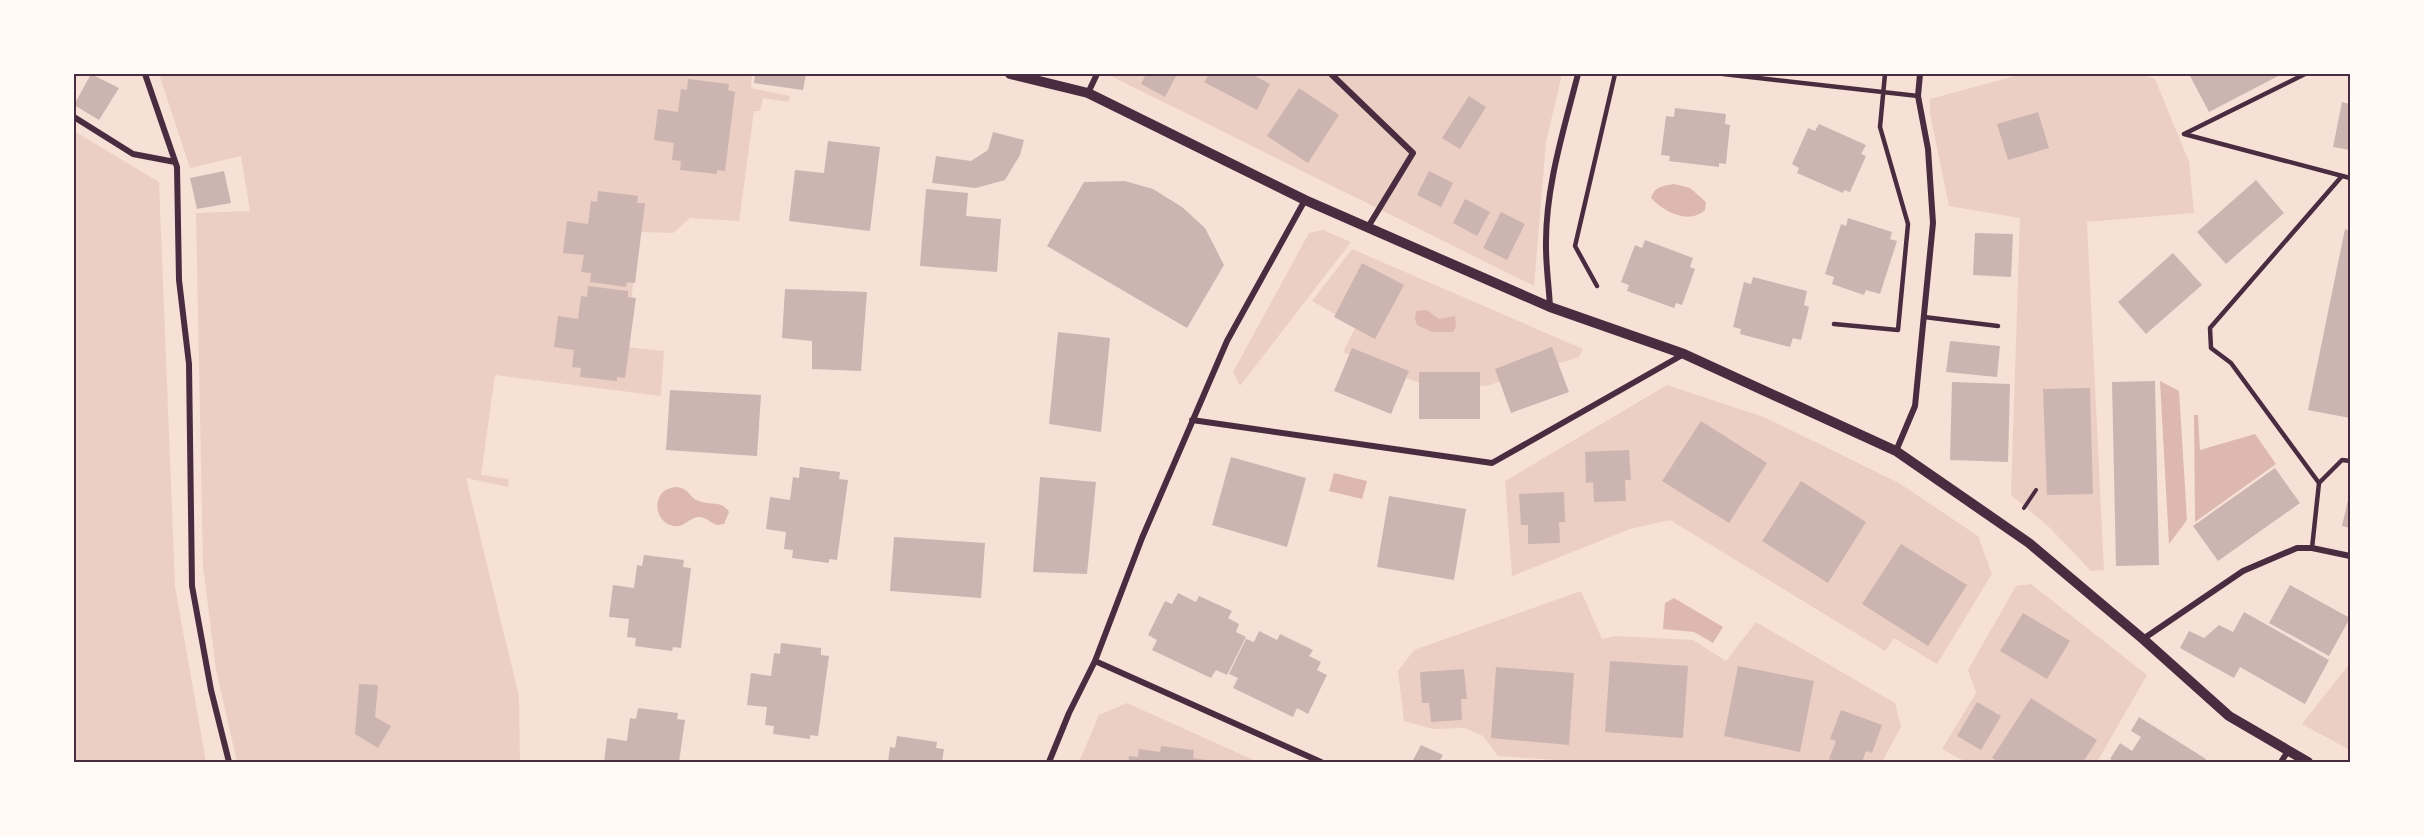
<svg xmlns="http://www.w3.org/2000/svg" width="2424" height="836" font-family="'Roboto Serif',serif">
	<rect width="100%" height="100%" fill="#f7e1d7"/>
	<path fill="#ebcfc5" d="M159 74H752L751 88 790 96 789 102 763 98 760 111H754L739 221 690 218 673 233 639 232 626 347 664 351 661 396 495 375 481 475 509 479 508 487 466 478 519 696 520 762H237L216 670 203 566 196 213 250 211 241 156 190 168Z
		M1107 74H1562L1546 142 1534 286Z
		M2022 74H2142L2155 79 2189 162 2194 213 2087 222 2104 570 2091 571 2051 529 2011 495 2020 218 1949 206 1930 114V99Z
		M74 131 159 182 175 586 206 762H74Z
		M1323 230 1351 242 1240 386 1233 372 1309 233Z
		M1352 249 1583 349 1579 357 1486 386 1416 382 1343 352 1356 326 1312 301Z
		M1667 385 1764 417 1899 483 1978 536 1992 574 1937 664 1894 638 1885 651 1670 520 1630 529 1512 576 1505 481Z
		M2031 584 2147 675 2097 762H1966L1942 749 1976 693 1968 670 2016 586Z
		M1581 591 1602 639 1615 636 1693 640 1726 661 1756 622 1895 703 1901 727 1882 762H1584L1498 756 1483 736 1465 728 1433 729 1404 721 1398 671 1414 650Z
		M2350 663V747L2348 749 2302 724Z
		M1127 703 1258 762H1079L1099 715Z"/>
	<path fill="#dcb8b0" d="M1674 184 1690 188 1706 202 1705 210C1689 225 1664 212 1651 198 1655 186 1663 186 1674 184Z
		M1427 310 1439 319 1455 316 1456 326 1453 332H1432L1417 325 1415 319 1416 311Z
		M2160 381 2179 391 2187 520 2169 544Z
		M2194 415H2198L2200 450 2255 434 2276 464 2195 522Z
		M1334 473 1367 481 1362 499 1329 491Z
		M676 487C690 488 689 498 699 501 711 506 722 500 729 512L724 524 717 525C710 523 708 518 700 517 692 516 687 524 679 526 663 528 652 510 660 496 663 490 669 488 676 487Z
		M1674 598 1723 627 1713 643 1694 632 1663 629 1665 603Z"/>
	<path fill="#ccb4b1" d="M91 74 119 88 99 120 74 105Z
		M755 74H806L803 90 754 83Z
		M1146 74H1177L1165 97 1141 84Z
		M1209 74H1251L1270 84 1257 110 1204 82Z
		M2189 74H2282L2209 112Z
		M688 79 729 84 728 90 735 92 725 171 717 170V174L680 170 681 161 672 160 674 143 654 140 658 109 678 112 681 89 687 90Z
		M1299 88 1339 115 1308 163 1267 136Z
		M1469 96 1486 107 1460 149 1442 138Z
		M2342 102 2350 104V150L2333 147Z
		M1675 108 1726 114 1725 124 1730 125 1726 164 1719 163V167L1669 161 1670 156 1661 155 1666 116 1674 117Z
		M2038 112 2049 148 2008 160 1997 124Z
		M1819 124 1866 145 1861 154 1866 156 1850 192 1844 190 1843 193 1797 173 1799 168 1792 164 1808 128 1815 131Z
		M993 132 1024 140 1020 155 1005 180 976 188 932 183 936 156 971 161 988 150Z
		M828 141 880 147 870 231 789 221 795 170 824 173Z
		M224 171 231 203 197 209 190 178Z
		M1429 171 1453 183 1441 207 1417 195Z
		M2256 180 2284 213 2226 264 2197 232Z
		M1125 181 1153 189 1182 207 1205 228 1224 265 1187 328 1047 246 1084 182Z
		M926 189 968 193 966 216 1001 219 997 272 920 266Z
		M598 191 638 196 637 203H645L635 283 627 282 626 287 590 282 591 273 581 272 584 255 563 253 567 221 588 224 591 201 597 202Z
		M1465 199 1490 212 1477 236 1453 223Z
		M1501 212 1525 224 1507 260 1483 248Z
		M1848 218 1892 232 1890 239 1897 241 1880 294 1866 290 1864 295 1832 284 1834 277 1825 274 1841 224 1846 226Z
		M2345 229 2350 231V418L2308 410Z
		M1975 233 2013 234 2011 277 1973 275Z
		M1645 240 1693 258 1690 267 1695 269 1682 305 1676 303 1674 308 1627 291 1629 285 1621 282 1635 245 1642 248Z
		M2173 253 2202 285 2146 334 2118 302Z
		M1362 263 1404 285 1375 339 1334 317Z
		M1753 277 1807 291 1804 305 1809 307 1801 340 1793 338 1790 347 1740 334 1741 329 1733 327 1744 282 1751 284Z
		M588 286 628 291V297L636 298 625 378 617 377V381L580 377 581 368 572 367 574 350 554 347 558 316 578 319 581 296 587 297Z
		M785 289 867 292 861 371 812 369V341L782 338Z
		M1058 332 1110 338 1101 432 1049 424Z
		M1950 341 2000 346 1997 377 1946 372Z
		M1552 347 1569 392 1511 413 1495 369Z
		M1352 348 1409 371 1391 414 1334 391Z
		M1419 372H1480V419H1419Z
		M2155 381 2159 565 2116 566 2112 382Z
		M1952 382 2010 384 2008 462 1950 460Z
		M2090 388 2093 494 2047 495 2043 389Z
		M670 390 761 395 757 456 666 450Z
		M1701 421 1767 463 1729 523 1662 481Z
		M1629 450 1631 480H1625L1626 501 1594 502 1593 482 1586 483 1585 452Z
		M1231 457 1306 478 1287 547 1212 525Z
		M800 467 840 472 839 479 848 480 837 560 829 559V563L792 558 793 550 784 549 786 532 766 529 770 497 790 500 793 477 799 478Z
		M2275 468 2300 503 2218 561 2193 526Z
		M1040 477 1096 482 1087 574 1033 572Z
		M1801 481 1866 522 1828 583 1762 541Z
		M2350 491V528L2342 526Z
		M1564 492 1565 522H1559L1560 543 1528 544V525H1521L1519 494Z
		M1389 496 1466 509 1454 580 1377 567Z
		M894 537 985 543 981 598 890 591Z
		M1901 544 1967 585 1928 646 1862 604Z
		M644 555 684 560 683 567 691 568 681 648 673 647 672 651 635 646 636 638 627 637 629 619 609 617 613 585 634 588 637 565 642 566Z
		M2290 585 2350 618 2329 656 2269 623Z
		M1178 593 1196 602 1199 596 1232 611 1228 618 1239 624 1236 632 1246 637 1227 675 1216 670 1211 678 1152 650 1157 640 1148 635 1165 601 1172 604Z
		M2244 612 2329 660 2305 704 2240 667 2234 678 2180 648 2189 631 2204 638 2219 625 2233 632Z
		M2023 613 2070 641 2047 679 2000 651Z
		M1259 631 1277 640 1280 634 1313 650 1309 656 1321 662 1317 670 1327 675 1308 714 1297 708 1293 717 1233 688 1238 678 1229 674 1246 639 1254 642Z
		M781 643 821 648V655L829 656 818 736 810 735V739L773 734 774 726 765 725 767 707 747 705 751 673 771 676 774 653 780 654Z
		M1610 661 1688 666 1683 738 1605 732Z
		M1738 666 1814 681 1800 752 1724 736Z
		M1496 667 1574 673 1569 745 1491 738Z
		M1464 669 1467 699H1461L1462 720 1431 722 1429 703H1422L1420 672Z
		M359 684 378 685 375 717 391 726 378 748 355 734Z
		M2031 698 2097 740 2083 762H1999L1992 758Z
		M1977 702 2001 716 1981 750 1957 736Z
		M638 708 678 713 677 719 685 720 679 762H604L607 738 627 741 630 718 636 719Z
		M1841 710 1882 725 1872 753 1866 751 1862 762H1838L1829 759 1836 741 1830 739Z
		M2139 717 2206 759 2204 762H2116L2110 759 2120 743 2132 751 2141 737 2131 731Z
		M897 736 937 742 936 748 944 749 942 762H888L890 747 895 748Z
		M1421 745 1443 755 1439 762H1412Z
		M1161 746 1194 750 1193 758 1220 762H1128L1129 756 1138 757 1139 749 1160 752Z"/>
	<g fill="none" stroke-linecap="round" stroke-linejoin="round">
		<path stroke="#4a2c40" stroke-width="4" d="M2024 508 2036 490"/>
		<path stroke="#4a2c40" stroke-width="4.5" d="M1723 74 1918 96
			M2184 134 2350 178
			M2184 134 2305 74
			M1597 286 1575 246 1615 74
			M1924 317 1998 326
			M1834 324 1898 330 1908 224 1880 127 1885 74
			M2319 483 2231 363 2211 348 2210 328 2342 176
			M2312 548 2319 483 2342 460 2350 461"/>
		<path stroke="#4a2c40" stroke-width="6" d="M145 74 177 167 179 280 189 364 192 586 211 690 229 762
			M1331 74 1413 153 1368 227
			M1088 93 1097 74
			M74 117 133 154 175 162
			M1550 307C1549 287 1546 267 1546 247 1545 188 1564 129 1578 74
			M1192 420 1492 463 1684 354
			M1896 451 1915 406 1933 223 1928 149 1918 96 1920 74
			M2143 639 2243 571 2297 548H2312L2350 556
			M1095 661 1321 762
			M1049 762 1069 713 1095 661 1142 538 1227 341 1305 200
			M2281 762 2288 751"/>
		<path stroke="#4a2c40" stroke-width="10" d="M1010 74 1088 93 1305 200 1550 307 1684 354 1896 451 2029 543 2143 639 2229 716 2308 762"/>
	</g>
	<rect width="2424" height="836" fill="none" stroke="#fffaf5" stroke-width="150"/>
	<rect x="75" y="75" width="2274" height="686" fill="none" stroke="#4a2c40" stroke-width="2"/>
</svg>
